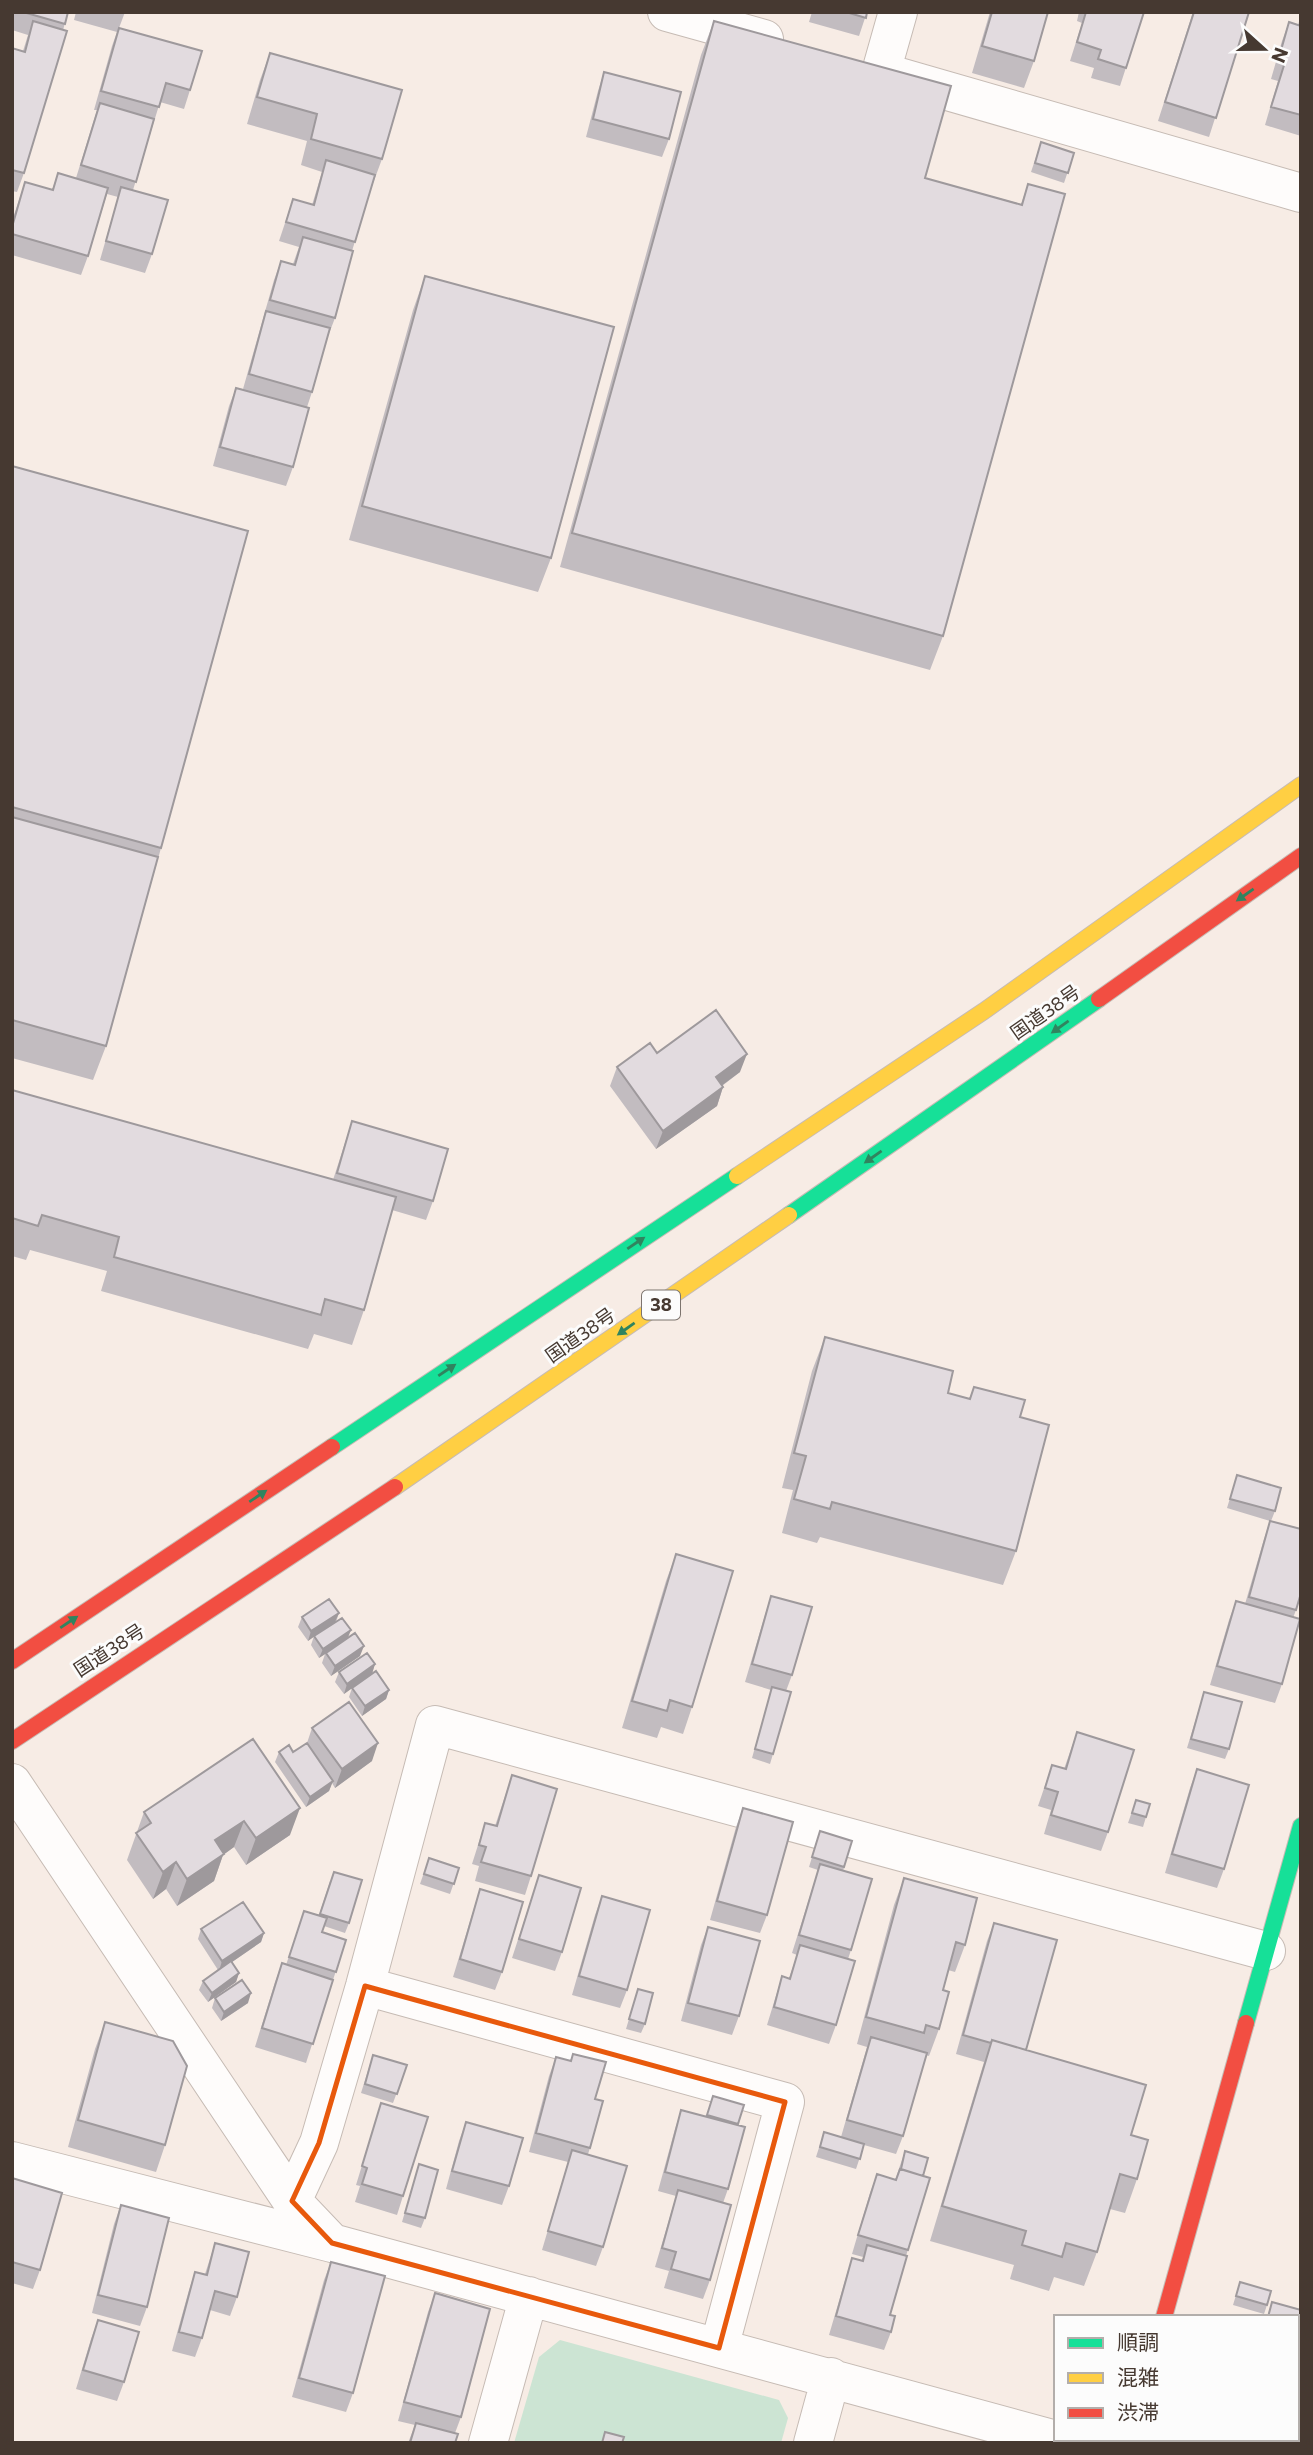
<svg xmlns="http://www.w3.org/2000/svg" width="1313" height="2455" font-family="Commissioner,'Noto Sans JP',sans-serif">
	<rect width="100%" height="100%" fill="#f7ece5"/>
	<path fill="#cce4d3" d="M560 2340 779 2400 788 2418 781 2443H514L539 2357Z"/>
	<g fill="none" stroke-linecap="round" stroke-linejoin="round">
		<g stroke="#c6bbb4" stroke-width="40">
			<path id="street" d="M667 12 764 39
				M881 72 898 12
				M899 77 1301 193
				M12 1783 292 2201 332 2243 1067 2443
				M365 1986 785 2102 719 2348
				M12 2161 332 2243
				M292 2201 319 2143 365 1986 435 1725 1266 1951
				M488 2443 529 2296
				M813 2443 831 2377"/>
		</g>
		<g stroke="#c6bbb4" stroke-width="18">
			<path id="fast" d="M789 1215 1099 999
				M332 1447 737 1176
				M1246 2023 1301 1826"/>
		</g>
		<g stroke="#c6bbb4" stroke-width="18">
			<path id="slow" d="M737 1176 984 1011 1301 785
				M395 1487 789 1215"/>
		</g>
		<g stroke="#c6bbb4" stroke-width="18">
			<path id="jam" d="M1099 999 1301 856
				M12 1661 332 1447
				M12 1741 395 1487
				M1164 2317 1246 2023
				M1129 2443 1130 2439"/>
		</g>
		<use href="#street" stroke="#fefcfb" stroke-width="38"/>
		<use href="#fast" stroke="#16e098" stroke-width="16"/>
		<use href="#slow" stroke="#ffcf43" stroke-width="16"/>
		<use href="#jam" stroke="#f24e42" stroke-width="16"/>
	</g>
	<path fill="#c2bcc0" d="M12 12H68L24 173 17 192 12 191V48L23 51 28 35 12 30Z
		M76 12H125L119 28 190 90 184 109 160 102 133 190 152 254 145 273 100 260 118 197 107 194 88 256 81 275 12 255V221L25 182 52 190 58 173 76 178 97 110H94L112 46 117 32 74 20Z
		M812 12H867L859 36 809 22Z
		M990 12H1048L1034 61 1024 88 972 73Z
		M1079 12H1144L1120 86 1091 78 1094 68 1070 61 1082 23 1077 21Z
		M1193 12H1249L1209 137 1158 121Z
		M1301 15V136L1265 125 1278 81 1271 79 1282 41 1289 22 1298 25Z
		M714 21 925 178 1021 204 1028 184 943 636 930 670 560 567 701 55Z
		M270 53 382 159 372 186 352 251 335 318 328 336 312 392 307 407 293 467 286 486 213 466 229 406 236 388 243 389 274 280 281 261 293 264 299 247 279 241 293 199 312 205 322 172 301 165 307 141 247 124 260 80Z
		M604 72 669 139 662 157 586 137 598 91Z
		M1041 142 1074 153 1064 183 1031 172Z
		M425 276 551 558 538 592 349 540 413 310Z
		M12 466 161 848 106 1046 93 1080 12 1058Z
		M657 1053 740 1072 722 1086 723 1087 717 1106 656 1149 610 1086 617 1067Z
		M12 1090 333 1180 352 1121 433 1201 426 1220 392 1210 364 1310 352 1345 314 1334 308 1349 101 1291 107 1271 30 1250 26 1260 12 1256Z
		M825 1337 948 1393 969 1399 974 1387 1020 1417 1016 1551 1003 1585 820 1537 817 1543 782 1533 793 1490 782 1488 812 1371Z
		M1237 1475 1275 1511 1271 1521 1296 1610 1293 1618 1282 1684 1275 1703 1210 1685 1229 1620 1236 1601 1245 1604 1264 1539 1270 1521 1227 1508Z
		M676 1554 692 1707 683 1734 661 1727 657 1738 622 1728 666 1581Z
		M771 1596 792 1675 786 1691 773 1754 770 1764 752 1758 771 1690 745 1682 765 1615Z
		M339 1613 336 1622 360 1656 331 1676 322 1663 325 1654 319 1658 311 1645 314 1636 308 1641 298 1627 302 1617Z
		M375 1664 372 1673 389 1690 386 1699 362 1716 349 1697 352 1688 357 1684 344 1694 335 1682 339 1672Z
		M1204 1692 1229 1749 1225 1759 1187 1748Z
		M312 1728 372 1761 335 1788 332 1783 329 1791 306 1807 275 1762 279 1752H293L307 1743Z
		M1077 1732 1108 1832 1101 1851 1044 1834 1051 1810 1038 1806 1052 1765 1064 1769Z
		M253 1739 290 1835 246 1865 234 1847 223 1855 214 1881 177 1906 166 1889 153 1899 127 1860 144 1812Z
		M1197 1769 1224 1869 1217 1888 1165 1873 1190 1788Z
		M512 1775 531 1876 525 1895 475 1881 479 1866 472 1864 485 1823 495 1826Z
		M1136 1800 1146 1817 1143 1827 1128 1823Z
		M743 1808 767 1915 760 1933 710 1920 736 1827Z
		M820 1831 852 1841 843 1871 851 1950 848 1959 836 2025 829 2044 767 2025 782 1976 789 1978 797 1955 792 1953 818 1870 809 1867Z
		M429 1858 459 1868 450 1894 420 1884Z
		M539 1875 562 1952 555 1971 512 1958Z
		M904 1878 965 1945 955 1972 948 1970 943 1990 939 2029 929 2056 926 2055 903 2136 896 2154 864 2145 856 2169 816 2157 824 2132 841 2137 867 2047 857 2044 894 1905Z
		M330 1881 349 1923 345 1933 324 1926 322 1932 346 1940 306 2063 255 2047 275 1982 282 1963 286 1965 304 1911 319 1915Z
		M480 1889 502 1972 495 1990 453 1977 474 1908Z
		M602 1896 627 1990 620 2008 572 1995 595 1915Z
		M994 1923 1026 2050 1131 2135 1137 2179 1125 2213 1110 2209 1097 2252 1084 2286 1054 2277 1049 2291 1010 2279 1014 2265 930 2241 984 2062 956 2054 987 1941Z
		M708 1927 739 2016 732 2035 681 2021 701 1945Z
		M201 1929 264 1933 261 1942 232 1962 239 1973 236 1982 208 2002 199 1990 203 1981 218 1970 198 1939Z
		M638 1989 645 2024 641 2033 626 2029Z
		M215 1998 248 2003 221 2021 212 2008Z
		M105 2022 165 2145 156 2172 68 2147 95 2049Z
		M556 2057 595 2099 590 2148 588 2154 603 2247 596 2266 542 2250 568 2162 529 2152 549 2076Z
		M370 2064 407 2065 393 2103 361 2093Z
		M713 2096 744 2105 738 2125 728 2189 723 2203 710 2280 703 2299 664 2288 669 2271 655 2267 676 2196 658 2191 675 2129 681 2110 706 2117Z
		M381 2103 403 2196 397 2215 355 2202 360 2186 356 2185Z
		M466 2122 509 2186 502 2205 446 2189 459 2141Z
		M905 2151 923 2176 930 2178 906 2256 890 2315 891 2332 884 2350 829 2335 846 2277 852 2258 861 2261 863 2257 852 2254 870 2193 877 2174 895 2180Z
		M419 2164 425 2218 421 2228 402 2222Z
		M12 2178 40 2270 33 2289 12 2283Z
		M121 2205 147 2307 140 2326 92 2313 114 2224Z
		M215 2243 237 2297 230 2316 210 2310 202 2338 195 2357 172 2351 189 2290 195 2272 205 2274Z
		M331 2262 353 2393 346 2412 292 2397 324 2280Z
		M1240 2282 1267 2305 1264 2314 1233 2305Z
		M435 2293 461 2417 455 2433V2443H408L415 2425 398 2421 428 2312Z
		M1272 2302 1299 2310 1301 2303V2379L1297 2378V2317H1267Z
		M98 2320 124 2382 117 2401 76 2389 91 2339Z"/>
	<path fill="#9e999c" d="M747 1054 740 1072 709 1095 716 1077Z
		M723 1087 717 1106 656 1149 663 1131Z
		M339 1613 335 1622 308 1641 311 1631Z
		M351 1630 347 1640 319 1658 323 1649Z
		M364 1646 360 1656 331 1676 335 1666Z
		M375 1664 372 1674 344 1694 347 1684Z
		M389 1690 386 1699 362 1716 365 1706Z
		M378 1743 372 1761 335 1788 342 1769Z
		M333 1781 329 1791 306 1807 310 1797Z
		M300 1808 290 1835 246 1865 256 1838Z
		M244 1821 234 1847 223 1855 214 1881 177 1906 187 1879 215 1840Z
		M176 1862 166 1889 153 1899 163 1872Z
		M264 1933 261 1942 219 1971 222 1961Z
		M239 1973 236 1982 208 2002 212 1993Z
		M251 1993 248 2003 221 2021 224 2012Z"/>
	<path fill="#e2dbdf" stroke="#9e999c" stroke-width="2" d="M23 12H68L65 24Z
		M846 12H867L866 18Z
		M992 12H1048L1034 61 982 46Z
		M1086 12H1144L1126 68 1098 59 1101 50 1077 42Z
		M1194 12H1249L1216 118 1165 102Z
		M33 21 67 31 24 173 12 170V48L25 52Z
		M714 21 951 86 925 178 1022 205 1028 184 1065 194 943 636 572 533Z
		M1289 22 1301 26V115L1271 107 1285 62 1278 61Z
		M119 28 202 51 190 90 166 83 159 107 101 91Z
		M270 53 402 90 382 159 311 139 317 114 257 97Z
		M604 72 681 92 669 139 593 119Z
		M100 103 154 119 136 182 81 165Z
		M1041 142 1074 153 1068 173 1035 163Z
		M326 160 375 175 355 242 286 222 293 199 314 205Z
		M58 173 108 188 88 256 12 234V227L25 182 53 190Z
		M121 187 168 200 152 254 106 241Z
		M303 237 353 251 335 318 270 300 281 261 295 265Z
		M425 276 614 327 551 558 362 506Z
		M266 311 330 328 312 392 249 374Z
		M236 388 309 408 293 467 220 447Z
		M12 466 248 531 161 848 12 807Z
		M12 817 158 857 106 1046 12 1020Z
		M716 1010 747 1054 716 1077 723 1087 663 1131 617 1067 650 1043 657 1053Z
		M12 1090 396 1197 364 1310 325 1299 321 1315 114 1257 119 1237 42 1215 38 1226 12 1218Z
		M352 1121 448 1149 433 1201 337 1173Z
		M825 1337 953 1371 948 1393 970 1399 974 1387 1025 1400 1020 1417 1049 1425 1016 1551 832 1502 830 1509 794 1499 806 1456 794 1453Z
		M1237 1475 1281 1488 1275 1511 1230 1499Z
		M1270 1521 1301 1529V1593L1296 1610 1249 1597Z
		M676 1554 733 1571 692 1707 670 1700 667 1711 632 1701Z
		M771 1596 812 1607 792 1675 752 1664Z
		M329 1599 339 1613 311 1631 302 1617Z
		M1236 1601 1300 1619 1282 1684 1217 1666Z
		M342 1618 351 1630 323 1649 314 1636Z
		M355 1633 364 1646 335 1666 326 1653Z
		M367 1653 375 1664 347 1684 339 1672Z
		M376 1671 389 1690 365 1706 352 1688Z
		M772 1687 791 1692 773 1754 755 1749Z
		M1204 1692 1242 1702 1229 1749 1191 1739Z
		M349 1702 378 1743 342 1769 312 1728Z
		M1077 1732 1134 1750 1108 1832 1051 1815 1058 1792 1045 1788 1052 1765 1066 1769Z
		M253 1739 300 1808 256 1838 244 1821 215 1840 224 1854 187 1879 176 1862 163 1872 136 1833 151 1823 144 1812Z
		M307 1743 333 1781 310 1797 279 1752 289 1745 293 1752Z
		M1197 1769 1249 1785 1224 1869 1172 1854Z
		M512 1775 557 1789 531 1876 481 1862 486 1847 479 1845 485 1823 497 1826Z
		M1136 1800 1150 1804 1146 1817 1132 1813Z
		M743 1808 793 1822 767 1915 717 1901Z
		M820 1831 852 1841 844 1867 812 1857Z
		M429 1858 459 1868 454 1884 424 1874Z
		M820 1864 872 1879 851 1950 799 1935Z
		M334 1872 362 1880 349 1923 320 1914Z
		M539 1875 581 1888 562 1952 519 1939Z
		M904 1878 977 1898 965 1945 956 1942 943 1990 949 1992 939 2029 926 2025 924 2033 866 2017Z
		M480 1889 523 1902 502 1972 460 1959Z
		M602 1896 650 1910 627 1990 579 1976Z
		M243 1902 264 1933 222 1961 201 1929Z
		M304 1911 327 1918 322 1932 346 1940 336 1972 289 1957Z
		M994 1923 1057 1940 1026 2050 992 2040 991 2043 963 2035Z
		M708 1927 760 1941 739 2016 688 2003Z
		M800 1945 855 1961 836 2025 774 2007 782 1976 790 1979Z
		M231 1961 239 1973 212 1993 203 1981Z
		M282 1963 333 1980 313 2044 262 2028Z
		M242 1980 251 1993 224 2012 215 1998Z
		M638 1989 653 1993 645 2024 629 2019Z
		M105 2022 173 2041 187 2066 165 2145 78 2120Z
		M871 2037 927 2053 903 2136 847 2120Z
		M992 2040 1146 2085 1131 2135 1148 2140 1137 2179 1120 2174 1097 2252 1066 2243 1062 2257 1022 2245 1026 2231 942 2206Z
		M573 2054 606 2062 595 2099 603 2101 590 2148 536 2133 556 2057 571 2061Z
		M373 2055 407 2065 397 2094 365 2084Z
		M713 2096 744 2105 738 2124 707 2115Z
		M381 2103 428 2117 403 2196 362 2184 367 2168 362 2166Z
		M681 2110 745 2127 728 2189 665 2172Z
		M466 2122 523 2138 509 2186 452 2171Z
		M824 2132 864 2144 860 2159 820 2147Z
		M572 2150 627 2166 603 2247 548 2231Z
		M905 2151 928 2158 923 2176 901 2169Z
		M419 2164 438 2170 425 2218 405 2213Z
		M900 2169 930 2178 908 2250 858 2235 877 2174 896 2180Z
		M12 2178 62 2193 40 2270 12 2262Z
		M678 2190 731 2205 710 2280 671 2269 676 2252 662 2248Z
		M121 2205 169 2218 147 2307 98 2295Z
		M215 2243 249 2252 237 2297 215 2291 202 2338 179 2332 195 2272 207 2275Z
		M867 2245 907 2256 890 2315 895 2316 891 2332 836 2316 852 2258 863 2261Z
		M331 2262 385 2276 353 2393 299 2378Z
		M1240 2282 1271 2291 1267 2305 1236 2296Z
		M435 2293 490 2309 461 2417 404 2402Z
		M1272 2302 1301 2310V2358L1297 2357V2317H1268Z
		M98 2320 139 2332 124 2382 83 2370Z
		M416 2423 458 2434 455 2443H410Z
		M605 2432 624 2437 622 2443H602Z"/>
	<defs><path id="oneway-solid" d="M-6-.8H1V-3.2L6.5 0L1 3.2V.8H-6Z" transform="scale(1.75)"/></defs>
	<g fill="#30845f">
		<use href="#oneway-solid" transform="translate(1245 895) rotate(145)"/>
		<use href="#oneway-solid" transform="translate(1060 1027) rotate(145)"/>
		<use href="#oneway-solid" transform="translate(873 1157) rotate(145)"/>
		<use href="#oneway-solid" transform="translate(636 1243) rotate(-34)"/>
		<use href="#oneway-solid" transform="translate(626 1329) rotate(145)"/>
		<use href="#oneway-solid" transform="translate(447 1370) rotate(-34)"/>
		<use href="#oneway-solid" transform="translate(258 1496) rotate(-34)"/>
		<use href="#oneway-solid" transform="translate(69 1622) rotate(-34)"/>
	</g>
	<path fill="none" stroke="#e8590c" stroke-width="5" stroke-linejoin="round" d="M365 1986 785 2102 719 2348 332 2243 292 2201 319 2143Z"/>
	<g text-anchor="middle" stroke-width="6" stroke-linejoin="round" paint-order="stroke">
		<rect fill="#fcfcfc" stroke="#7d746e" stroke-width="2" x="642" y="1290.5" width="38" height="29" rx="5"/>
		<g font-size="18" font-weight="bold" fill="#463931">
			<text x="661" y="1311">38</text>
		</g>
		<g font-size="19" fill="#463931" stroke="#fcfcfc">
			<text transform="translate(1045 1012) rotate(-35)" y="7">国道38号</text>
			<text transform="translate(580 1335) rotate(-35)" y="7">国道38号</text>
			<text transform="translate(109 1650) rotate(-33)" y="7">国道38号</text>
		</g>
	</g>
	<rect width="1313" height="2455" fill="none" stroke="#463931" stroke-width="28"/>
	<rect x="1054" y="2315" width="245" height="126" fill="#fcfcfc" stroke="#b3aeab" stroke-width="2"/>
	<rect x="1068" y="2338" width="35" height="10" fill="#16e098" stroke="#b3aeab" stroke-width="2"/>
	<text x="1117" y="2350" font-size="21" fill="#463931">順調</text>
	<rect x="1068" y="2373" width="35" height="10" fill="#ffcf43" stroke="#b3aeab" stroke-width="2"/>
	<text x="1117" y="2385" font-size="21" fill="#463931">混雑</text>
	<rect x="1068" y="2408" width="35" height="10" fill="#f24e42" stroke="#b3aeab" stroke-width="2"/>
	<text x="1117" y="2420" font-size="21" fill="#463931">渋滞</text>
	<g transform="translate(1264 49) rotate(111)" stroke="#fcfcfc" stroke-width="5" paint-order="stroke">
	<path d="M0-5L12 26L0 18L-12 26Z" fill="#463931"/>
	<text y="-10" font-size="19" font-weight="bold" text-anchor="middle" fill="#463931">N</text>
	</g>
</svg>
